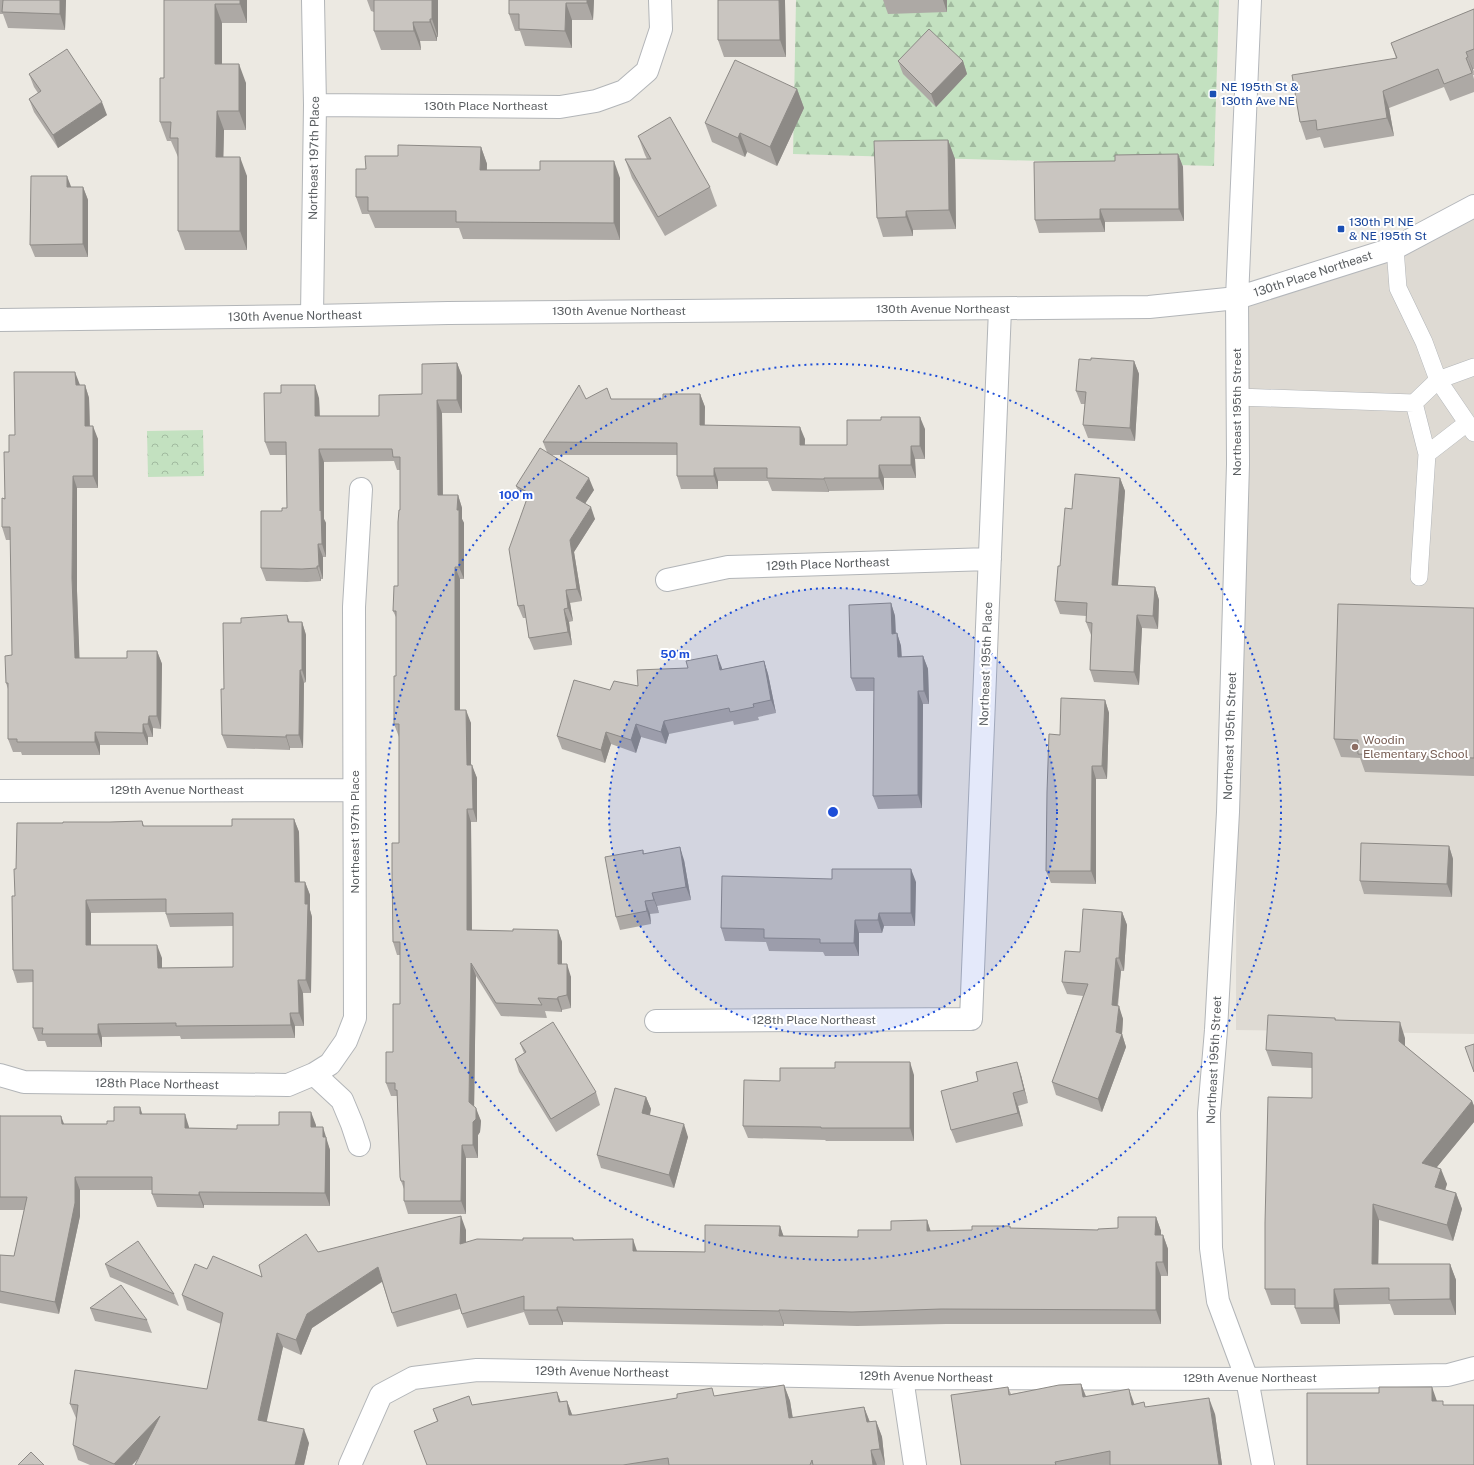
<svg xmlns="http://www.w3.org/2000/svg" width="1474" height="1465" font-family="'Public Sans',sans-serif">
	<defs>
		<pattern id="forest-firs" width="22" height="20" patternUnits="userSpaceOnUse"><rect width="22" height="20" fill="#c3e1c0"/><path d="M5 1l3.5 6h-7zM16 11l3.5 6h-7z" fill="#a1ba9f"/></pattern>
		<pattern id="park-crowns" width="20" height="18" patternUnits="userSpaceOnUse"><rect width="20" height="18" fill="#c3e1c0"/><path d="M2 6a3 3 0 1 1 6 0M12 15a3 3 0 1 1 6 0" fill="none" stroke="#a1ba9f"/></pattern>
	</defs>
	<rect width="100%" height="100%" fill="#ece9e2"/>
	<path fill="#dedad3" d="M1474 206V1034L1236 1030 1237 298Z"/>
	<path fill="url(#forest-firs)" d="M796 0H1219L1214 166 793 154Z"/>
	<path fill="url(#park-crowns)" d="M203 430 204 476 148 477 147 431Z"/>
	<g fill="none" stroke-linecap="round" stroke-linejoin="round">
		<g stroke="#b2b5b8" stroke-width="18">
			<path id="service" d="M1395 248 1398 288 1424 342 1438 380 1474 433
				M1238 397 1414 403 1438 380 1474 367
				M1414 403 1427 454 1419 577
				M1427 454 1467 423"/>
		</g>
		<g stroke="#b2b5b8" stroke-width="24">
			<path id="minor" d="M315 105 560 107 596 101 624 91 647 71 661 29 660 0
				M1237 298 1238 464 1228 812 1216 1030 1209 1113 1211 1248 1218 1301 1247 1379 1263 1465
				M312 316 315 105 313 0
				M667 580 728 567 990 559
				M0 791 354 790
				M656 1021 971 1019 1000 309
				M0 1075 24 1082 288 1085 314 1074
				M359 1145 352 1124 342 1100 314 1074 330 1064 346 1041 355 1018 354 607 361 489
				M902 1378 915 1465
				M350 1465 381 1395 413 1378 477 1370 902 1378 1247 1379 1448 1375 1474 1368"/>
		</g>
		<g stroke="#b2b5b8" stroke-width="24">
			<path id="tertiary" d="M0 320 312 316 448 313 1149 307 1237 298"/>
		</g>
		<g stroke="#b4b7bb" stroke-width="24">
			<path id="secondary" d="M1250 0 1237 298 1395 248 1474 206"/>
		</g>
		<use href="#service" stroke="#fff" stroke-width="17"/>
		<use href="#minor" stroke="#fff" stroke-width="22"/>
		<use href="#tertiary" stroke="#fff" stroke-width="22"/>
		<use href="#secondary" stroke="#fff" stroke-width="22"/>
	</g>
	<path fill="#ada9a5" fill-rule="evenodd" d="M0 0H66L65 30 8 28 3 14H0Z
		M164 0H247V23H222V64L246 83V130H224L223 157 247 176V250H185L178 231V157L171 141H167L160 122 164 78Z
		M367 0H438V37H437V41H420L421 50H381L374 31V12L371 11Z
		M509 0H594L593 20H572V48L525 46 520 31H515L509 14Z
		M883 0H947V12L888 14Z
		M785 2 786 57H724L718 40Z
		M1474 9V69H1473L1474 75H1473L1474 79V92L1450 101 1444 87 1389 108 1394 136 1324 148 1320 137 1306 140 1300 122 1396 58 1391 43Z
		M898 61H963L967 74 936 107 903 74Z
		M29 74 107 115 58 148 34 112 29 99 38 93 34 87Z
		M797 89 804 108 777 166 747 152 745 157 712 142 705 123Z
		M638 136 710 187 717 206 665 236 632 178 625 159H647L645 155Z
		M948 140 955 159 956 229 913 230V236L883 237 877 218Z
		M481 147 487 164V170L620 178V240L463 239 459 228H375L369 214H362L356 197 366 169 398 156Z
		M1178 154 1183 167 1184 221 1105 222V232L1039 233 1035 220 1115 161Z
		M71 187H83L88 200V257H35L30 245Z
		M1091 360 1134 361 1139 374 1135 441 1088 438 1083 425 1085 404H1081L1076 391Z
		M457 363 462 376V413H442L443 495H458L462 508V519L464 523V579H460V710L471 723V765L477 778V822H471L472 930 513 931 558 930 562 942V964L571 977V1008L562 1010V1012L545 1011 547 1018 501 1016 476 976 474 1106 481 1121 480 1132 478 1135V1158H466V1214H408L404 1201V1189L401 1181 397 1096H391L386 1083 393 1052 400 1004V955H397L393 942 399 843V737L394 724 396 676V617L393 611 398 586 400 510V470H397L394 461 324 462V519L326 523V557H323V579H321V581L307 582 266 581 261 568 282 511 287 508 286 455H270L265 442 319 398 320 416H379L422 394Z
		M80 385H85L89 398 90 426 98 439V488H77V591L79 658H127L157 651 162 664 161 729 153 728V737H148V745H100V755H22L21 752H13L8 739V689L6 683 12 655 11 540H6L2 527 9 452 15 435Z
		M700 394 705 407V425L805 439V445H847L925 429V459H915L916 478H884V490L829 491V492L772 491 768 481H718V489H681L677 476V455H551L594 490 585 503 595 519 574 552 582 601 570 603 573 621 569 622 572 645 534 650 529 638 526 618H523L518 606 526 501 521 498 516 486 547 452 543 442 586 399H663Z
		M1120 478 1125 491 1118 585 1155 587 1159 600 1158 629 1142 628 1139 685 1094 682 1090 670 1091 635 1086 622V616L1060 614 1055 601 1060 566 1072 509Z
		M891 603 895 616 896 633H897L901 646 902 657 923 656 928 669 929 704H923L922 808 878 809 873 796 874 691H856L851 678Z
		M1474 608V776L1365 772 1360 758 1341 757 1334 739Z
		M290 622H302L306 635V682L304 683 303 748H290V750L227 748 222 735 224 689Z
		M764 661 768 674 776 713 758 717 759 720 734 725 733 721 669 734 666 744 641 737 636 753 611 744 605 763 562 749 557 736 610 690 638 686Z
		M1105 700 1109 713 1107 779H1096V884L1051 883 1046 871 1060 735Z
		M294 819 299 832 300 882H305L310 895V910L312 917 311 993H303L304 1026H295V1038L181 1039 180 1036 102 1037V1047H47L45 1041H38L33 1028V982L17 983 13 970 16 869 110 822 142 821 144 826H232ZM166 912V914L170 927 233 926V967L162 968V958L91 945V913Z
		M1449 846 1453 859 1452 897 1364 894 1360 881Z
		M643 850 644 854 684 860 691 900 657 906 659 913 650 914 651 924 620 930 616 917Z
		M916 882 915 926H884L882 933H859V956H825L823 952 769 951 766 942 725 941 721 928Z
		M1122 912 1127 925 1124 971H1121L1118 1006 1123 1019 1122 1034 1126 1047 1102 1112 1056 1095 1052 1082 1083 996 1067 994 1062 982 1080 952Z
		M1335 1018 1336 1020 1405 1038V1046L1472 1101 1474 1106V1122L1437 1167 1447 1184 1445 1190 1456 1193 1462 1209 1453 1241 1379 1220 1378 1264H1450L1456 1280V1315H1394L1390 1304 1339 1305 1340 1324H1301L1295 1308V1305H1271L1265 1289 1312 1098V1068L1272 1066 1266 1050Z
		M520 1043 596 1092 600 1105 556 1132 519 1072 515 1059 524 1053Z
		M914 1075V1141H826L825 1140 748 1138 743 1126 780 1081Z
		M1021 1075 1028 1103 1018 1106 1023 1126 956 1143 951 1130Z
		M646 1097 651 1109 650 1115 688 1137 674 1188 601 1168 597 1155Z
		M143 1114 189 1127V1128L237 1129 316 1125V1127L327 1140V1142L330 1150V1206L204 1205V1208L157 1207 152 1194V1190H80V1216L59 1314 0 1303V1255L14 1256 24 1210H0V1115L1 1116 64 1124H107L114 1121Z
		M1156 1217 1161 1231V1235H1163L1168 1249V1276H1161V1324H946L857 1326 784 1324V1326L563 1322V1325H529L524 1312 467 1328 460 1309 397 1327 392 1313 382 1282 312 1328 301 1355 283 1347 266 1421 309 1443 304 1465H135L139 1458 132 1465H90L78 1460 73 1445 77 1418H76L70 1404 207 1389 221 1324 187 1310 182 1295 207 1269 262 1277 318 1252 466 1230V1242L573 1238 574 1240 637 1251 705 1252 780 1226 783 1236 858 1237 891 1230 927 1220 930 1231 972 1230 1010 1226 1011 1228 1098 1230 1118 1228Z
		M105 1264 174 1294 179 1306 110 1277Z
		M90 1308 147 1320 152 1333 95 1321Z
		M1081 1384 1086 1396 1135 1404 1144 1402 1145 1407 1215 1414 1222 1465H961L1008 1387 1011 1394Z
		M784 1385 790 1401 793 1418 864 1407 870 1422 876 1421 882 1437 885 1465H427L437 1421 433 1409 472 1405 561 1402 567 1401 572 1415H576L715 1396Z"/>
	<path fill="#8d8a86" d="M60 0H66L65 30 60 14Z
		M240 0H247V23L240 4Z
		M432 0H438V37L432 19Z
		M587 0H594L593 20 587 3Z
		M779 0H785V2L786 57 780 40Z
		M943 0H947V12Z
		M566 3 572 20V48L565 31Z
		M215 4 222 23V83L215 64Z
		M430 19 437 37V41L430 22Z
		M413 22 420 41 421 50 414 31Z
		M1466 52 1473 69 1474 74 1468 57Z
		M963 61 967 74 936 107 931 94Z
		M239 64 246 83V130L239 111Z
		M797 89 804 108 777 166 770 147Z
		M1383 91 1389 108 1394 136 1387 118Z
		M102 102 107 115 58 148 53 135Z
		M217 111 224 130 223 176 216 157Z
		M740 133 747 152 745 157 738 138Z
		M948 140 955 159 956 229 949 210Z
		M481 147 487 164 486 187 480 170Z
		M1178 154 1183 167 1184 221 1179 209Z
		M240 157 247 176V250L240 231Z
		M614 161 620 178V240L614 223Z
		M67 176 72 189 67 187Z
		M83 187 88 200V257L83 244Z
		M1100 209 1105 222V232L1100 219Z
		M906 211 913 230V236L906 217Z
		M1134 361 1139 374 1135 441 1130 428Z
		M457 363 462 376V413L457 400Z
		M75 372 80 385V398L76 385Z
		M85 385 89 398 90 439 85 426Z
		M315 385 319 398 320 429 315 416Z
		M700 394 705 407 704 438 700 425Z
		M437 400 442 413 443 508 438 495Z
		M920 417 925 429V459L920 446Z
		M93 426 98 439V488L93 476Z
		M800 427 805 439 804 458 800 445Z
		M911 446 915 459 916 478 911 465Z
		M319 449 324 462V519L326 523V557L322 544 320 511Z
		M879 465 884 478V490L879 478Z
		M714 468 718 481V489L714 476Z
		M73 476 77 488V591L80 670 75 658 72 578Z
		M589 478 594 490 581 510 576 498Z
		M824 478 829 491V492L824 479Z
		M1120 478 1125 491 1117 597 1112 585Z
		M458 495 462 508V519L464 523V579L459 567 457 510Z
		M591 507 595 519 574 552 582 601 577 589 570 540Z
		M318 544 323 557V579L319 566Z
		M317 566 321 579V581L317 568Z
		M455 567 460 579V723L455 710Z
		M1155 587 1159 600 1158 629 1153 616Z
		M566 590 570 603 573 621 568 608Z
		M891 603 895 616 896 646 892 634Z
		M564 609 569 622 572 645 568 632Z
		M287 615 292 628 288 622Z
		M1137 615 1142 628 1139 685 1134 672Z
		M302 622 306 635V682L302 670Z
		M897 633 901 646 902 670 898 657Z
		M157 651 162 664 161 729 157 716Z
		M717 655 722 668 725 683 720 670Z
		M923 656 928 669 929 704 924 691Z
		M764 661 768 674 776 713 771 700Z
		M300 670 304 683 303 748 299 735Z
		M918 691 923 704 922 808 918 795Z
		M1105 700 1109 713 1107 779 1102 766Z
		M466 710 471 723V778L467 765Z
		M149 716 153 728V737L148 724Z
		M664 721 669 734 666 744 661 732Z
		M143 724 148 737V745L143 733Z
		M636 724 641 737 636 753 631 740Z
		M95 732 100 745V755L95 742Z
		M606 732 611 744 605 763 601 750Z
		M286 735 290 748V750L286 737Z
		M472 765 477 778V822L473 809Z
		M1092 766 1096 779V884L1091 871Z
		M467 809 471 822 472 943 467 930Z
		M294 819 299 832 300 895 295 882Z
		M1449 846 1453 859 1452 897 1447 884Z
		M680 847 684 860 691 900 686 887Z
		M911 869 916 882 915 926 911 913Z
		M305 882 310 895V910L312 917 311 993 306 980Z
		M652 893 657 906 659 913 654 900Z
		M86 900 91 913V958L86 945Z
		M645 901 650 914 651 924 647 911Z
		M1122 912 1127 925 1124 971 1119 958Z
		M879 913 884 926 882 933 878 920Z
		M855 920 859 933V956L854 943Z
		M558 930 562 942V977L558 964Z
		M157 945 162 958V981L158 968Z
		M1116 958 1121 971 1116 1018 1112 1005Z
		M471 963 476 976 474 1115 469 1102Z
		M567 964 571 977V1008L567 995Z
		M298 980 303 993 304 1026 299 1013Z
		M558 997 562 1010V1012L557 999Z
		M1119 1006 1123 1019 1122 1034 1126 1047 1102 1112 1098 1099 1116 1032Z
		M290 1013 295 1026V1038L291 1025Z
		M1400 1022 1405 1038V1057L1399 1041Z
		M98 1024 102 1037V1047L98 1034Z
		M910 1062 914 1075V1141L910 1128Z
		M1017 1062 1021 1075 1028 1103 1024 1090Z
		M1013 1093 1018 1106 1023 1126 1018 1113Z
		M646 1097 651 1109 647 1126 642 1113Z
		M1472 1101 1474 1106V1122L1427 1179 1422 1163Z
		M140 1107 144 1119 140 1114Z
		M476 1108 481 1121 480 1132 478 1135V1158L473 1145V1122Z
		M311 1112 316 1125 315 1140 311 1127Z
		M185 1114 189 1127V1141L185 1128Z
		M61 1116 66 1129 62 1124Z
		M684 1124 688 1137 674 1188 669 1175Z
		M323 1127 330 1150V1206L325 1193 323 1137Z
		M462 1145 466 1158V1214L461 1201Z
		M1441 1169 1447 1184 1441 1203 1435 1187Z
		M75 1177 80 1190V1216L59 1314 55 1302Z
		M199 1192 204 1205V1208L199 1195Z
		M1456 1193 1462 1209 1453 1241 1447 1225Z
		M1373 1204 1379 1220 1378 1280 1372 1264Z
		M461 1216 466 1230V1258L460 1244Z
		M1156 1217 1161 1231V1249L1155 1235Z
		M927 1220 932 1235 927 1231Z
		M780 1226 785 1240 779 1236Z
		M1163 1235 1168 1249V1276L1163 1262Z
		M633 1239 638 1254 633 1251Z
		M1156 1262 1161 1276V1324L1156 1310Z
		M1450 1264 1456 1280V1315L1450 1299Z
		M378 1267 383 1281 312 1328 301 1355 296 1340 307 1314Z
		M1334 1289 1339 1305 1340 1324 1334 1308Z
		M557 1307 563 1322V1325L557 1310Z
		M779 1310 784 1324V1326L779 1311Z
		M277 1333 283 1347 264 1434 258 1420Z
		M1081 1384 1087 1400 1083 1397Z
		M784 1385 790 1401 795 1434 789 1418Z
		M1432 1387 1438 1404 1432 1401Z
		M1129 1389 1135 1406 1132 1405Z
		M557 1392 563 1408 559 1402Z
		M1209 1398 1215 1414 1222 1465H1219Z
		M567 1401 573 1417 569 1415Z
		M864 1407 870 1423 867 1422Z
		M160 1416 165 1430 132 1465H115L114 1464Z
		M876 1421 882 1437 885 1465 880 1449Z
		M304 1429 309 1443 304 1465H295Z
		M871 1450 877 1465H873Z"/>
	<path fill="#c9c5c0" stroke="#8d8a86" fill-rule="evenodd" d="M3 0H60V14L2 12Z
		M164 0H240V4H215V64H239V111H217L216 157H240V231H178V138H170L171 122H160V78H164Z
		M374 0H432V19H430V22H413L414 31H374Z
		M509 0H587V3H566L565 31 519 29V14H509Z
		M718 0H779L780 40H718Z
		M1474 9V49L1466 52 1468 57 1466 58 1472 73 1444 84 1438 69 1383 91 1387 118 1317 130 1316 120 1300 122 1292 75 1397 58 1391 43Z
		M929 29 963 61 931 94 898 61Z
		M67 49 102 102 53 135 29 99 41 91 29 74Z
		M735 60 797 89 770 147 740 133 738 138 705 123Z
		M670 117 710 187 658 217 625 159H651L638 136Z
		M948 140 949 210 906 211V217L877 218 874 141Z
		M398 145 481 147 480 170H540V161H614V223L456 222V211H368V197H356V169H366L365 156H398Z
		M1178 154 1179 209H1100V219L1035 220 1034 162 1115 161V155Z
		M31 176H67V187H83V244L30 245Z
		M1091 358 1134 361 1130 428 1083 425 1086 392 1076 391 1079 359 1091 360Z
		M457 363V400H437L438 495H458L457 510H459V567H455V710H466L467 765H472L473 809H467V930L513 931V929L558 930V964H567V995L558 997 557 999 538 998 542 1005 496 1003 471 963 469 1102 476 1108V1119L473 1122V1145H462L461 1201H404V1181H401L400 1177 397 1090H395V1083H386V1052H393V1004H400V942H393L392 871V843H399V724H394V676H396V611H393L394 586H398V522L399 510H400V457H393L392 449H319L320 511 321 510 322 544H318L319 566H317V568L302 569 261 568V511H282V508H287L286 442H265L264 393H281V385H315V416H379V395L422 394V364Z
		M14 372H75L76 385H85V426H93V476H73L72 578 75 658H127V651H157V716H149L148 724H143V733L95 732V742H17V739H8V683H6L5 656 12 655 10 527H2V498L5 499 4 452H9V435H15Z
		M579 385 586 399 607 388 611 399H663V394H700V425L800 427V445H847V420H881V417H920V446H911V465H879V478H824V479L767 478V468H714V476H677V443L543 442Z
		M540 448 589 478 576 498 591 507 570 540 577 589 566 590 568 608 564 609 568 632 529 638 524 605 518 606 509 549 529 493 516 486Z
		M1075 474 1120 478 1112 585 1155 587 1153 616 1137 615 1134 672 1090 670 1092 623 1086 622 1087 603 1055 601 1058 566H1060L1065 508 1072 509Z
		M891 603 892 634 897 633 898 657 923 656 924 691H918V795L873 796 874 678H851L849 605Z
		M1338 604 1474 608V758L1358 754V740L1334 739Z
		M287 615 288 622H302V670H300L299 735H286V737L222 735 221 689H224L223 623H241V618Z
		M717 655 720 670 764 661 771 700 753 704 754 707 730 712 729 708 664 721 661 732 636 724 631 740 606 732 601 750 557 736 574 680 610 690 614 681 638 686 637 670 688 668 686 661Z
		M1061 698 1105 700 1102 766H1092L1091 871H1046L1047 792 1049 734 1060 735Z
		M232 819H294L295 882H305V904H308L306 980H298L299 1013H290L291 1025 176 1026V1023L98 1024V1034H42L43 1028H33V970H13L12 896H15L14 869H16L17 823H63V822H110L142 821 143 826H232ZM166 899V914L233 913V967L158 968 157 945H86V900Z
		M1361 843 1449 846 1447 884 1360 881Z
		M680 847 686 887 652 893 654 900 645 901 647 911 616 917 605 857 643 850V854Z
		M832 869H911V913H879L878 920H855L854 943H820V939L764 938V929L721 928 722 876 832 879Z
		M1083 909 1122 912 1119 958H1116L1112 1005 1119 1006 1116 1032 1122 1034 1098 1099 1052 1082 1088 984 1062 982 1065 951 1080 952Z
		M1268 1015 1335 1018V1020L1400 1022 1399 1041 1472 1101 1422 1163 1441 1169 1435 1187 1456 1193 1447 1225 1373 1204 1372 1264H1450V1299L1389 1300V1288L1334 1289V1308H1295V1289H1265V1223L1268 1097 1312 1098V1053L1266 1050Z
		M553 1022 596 1092 551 1119 515 1059 526 1052 520 1043Z
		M1474 1044V1072L1465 1047Z
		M835 1062H910V1128H821V1127L743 1126 744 1080 780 1081V1068H835Z
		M1017 1062 1024 1090 1013 1093 1018 1113 951 1130 941 1091 978 1081 976 1072Z
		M615 1088 646 1097 642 1113 684 1124 669 1175 597 1155Z
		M114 1107H140V1114H185V1128L237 1129V1125H279V1112H311V1127H323V1137H326L325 1193 199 1192V1195L152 1194V1177H75V1203L55 1302 0 1291V1255L14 1256 27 1197H0V1116H61L62 1124H107V1121H114Z
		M461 1216 460 1244 477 1239 523 1240V1238H573V1240L633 1239V1251L705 1252V1225L780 1226 779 1236 858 1237V1230H891V1221L927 1220V1231L972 1230V1226H1010V1228L1098 1230V1229L1118 1228V1217H1156L1155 1235H1163V1262H1156V1310L941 1309 852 1312 779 1310V1311L557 1307V1310H524V1296L462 1314 456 1294 392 1313 378 1267 307 1314 296 1340 277 1333 258 1420 304 1429 295 1465H135L160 1416 114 1464 73 1445 78 1405 70 1404 75 1370 207 1389 223 1313 182 1295 195 1264 207 1269 213 1256 262 1277 259 1265 306 1234 318 1252Z
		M138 1241 174 1294 105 1264Z
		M121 1285 147 1320 90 1308Z
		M1081 1384 1083 1397 1129 1389 1132 1405 1144 1402 1145 1407 1209 1398 1219 1465H1110V1451L1055 1462 1056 1465H961L951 1395 1008 1387 1009 1395 1059 1385Z
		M784 1385 789 1418 864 1407 867 1422 876 1421 880 1449 871 1450 873 1465H813L812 1460 810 1465H669L668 1458 623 1465H427L414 1431 438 1421 433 1409 469 1396 472 1405 557 1392 559 1402 567 1401 569 1415H576L677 1398V1394L712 1388 714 1396Z
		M1379 1387H1432V1401H1443V1405H1474V1465H1307V1393H1379Z
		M31 1452 44 1465H18Z"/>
	<circle cx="833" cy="812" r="224" fill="#1d4ed8" fill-opacity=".12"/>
	<g fill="none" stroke="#1d4ed8" stroke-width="2" stroke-dasharray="2 4">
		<circle cx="833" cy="812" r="224"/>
		<circle cx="833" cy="812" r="448"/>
	</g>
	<g fill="#1a4fb4" stroke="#fff" stroke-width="1.5">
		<rect x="1209" y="90" width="8" height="8" rx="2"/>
		<rect x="1337" y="225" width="8" height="8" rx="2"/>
	</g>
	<circle fill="#8d6e63" stroke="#fff" stroke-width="1.5" cx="1355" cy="747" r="4"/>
	<g text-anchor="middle" stroke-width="4" stroke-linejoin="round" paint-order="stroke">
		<g font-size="12" fill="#164399" stroke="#fff" text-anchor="start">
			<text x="1221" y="91">NE 195th St &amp;<tspan x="1221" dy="14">130th Ave NE</tspan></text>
			<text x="1349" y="226">130th Pl NE<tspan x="1349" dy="14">&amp; NE 195th St</tspan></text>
		</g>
		<g font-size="12" fill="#5a5e61" stroke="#fff">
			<text x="486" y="110">130th Place Northeast</text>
			<text transform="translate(314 158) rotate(-89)" y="4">Northeast 197th Place</text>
			<text transform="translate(1313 274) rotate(-18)" y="4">130th Place Northeast</text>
			<text x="943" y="313">130th Avenue Northeast</text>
			<text x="619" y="315">130th Avenue Northeast</text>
			<text transform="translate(295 316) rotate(-1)" y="4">130th Avenue Northeast</text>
			<text transform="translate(1237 412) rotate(-90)" y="4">Northeast 195th Street</text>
			<text transform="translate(828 564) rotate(-2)" y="4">129th Place Northeast</text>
			<text transform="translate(986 664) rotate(-88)" y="4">Northeast 195th Place</text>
			<text transform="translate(1230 736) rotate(-88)" y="4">Northeast 195th Street</text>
			<text x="177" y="794">129th Avenue Northeast</text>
			<text transform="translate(355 832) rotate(-90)" y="4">Northeast 197th Place</text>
			<text x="814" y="1024">128th Place Northeast</text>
			<text transform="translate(1214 1060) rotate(-87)" y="4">Northeast 195th Street</text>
			<text transform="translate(157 1084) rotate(1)" y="4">128th Place Northeast</text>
			<text transform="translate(602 1372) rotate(1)" y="4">129th Avenue Northeast</text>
			<text transform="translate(926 1377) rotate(1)" y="4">129th Avenue Northeast</text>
			<text x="1250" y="1382">129th Avenue Northeast</text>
		</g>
		<g font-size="12" fill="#785e54" stroke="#fff" text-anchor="start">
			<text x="1363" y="744">Woodin<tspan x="1363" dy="14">Elementary School</tspan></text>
		</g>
	</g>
	<circle cx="833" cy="812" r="6" fill="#1d4ed8" stroke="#fff" stroke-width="2"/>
	<g font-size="12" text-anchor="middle" font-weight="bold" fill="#1d4ed8" stroke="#fff" stroke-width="4" stroke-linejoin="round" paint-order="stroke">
		<text x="516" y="499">100 m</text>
		<text x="675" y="658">50 m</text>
	</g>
</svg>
